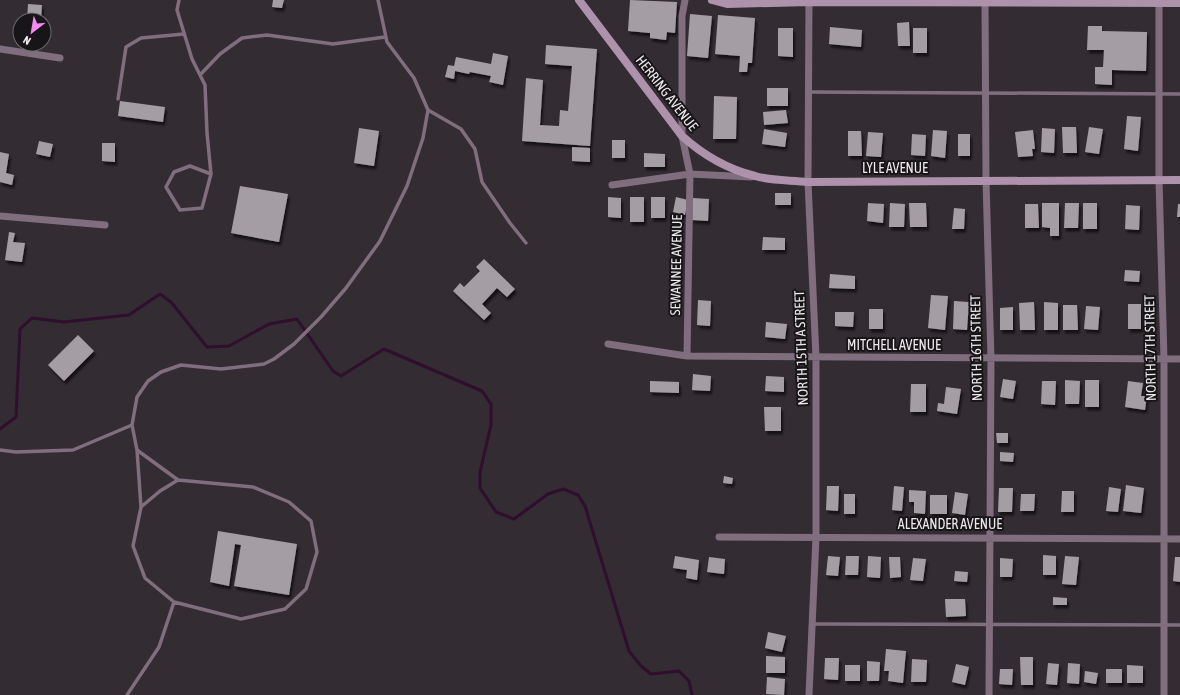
<svg xmlns="http://www.w3.org/2000/svg" width="1180" height="695" font-family="'Asap Condensed',sans-serif">
	<defs>
		<filter id="shadow"><feDropShadow dx="2" dy="3.5" stdDeviation="1" flood-color="#0009"/></filter>
	</defs>
	<rect width="100%" height="100%" fill="#332c32"/>
	<g fill="none" stroke-linecap="round" stroke-linejoin="round">
		<path stroke="#2f0e2e" stroke-width="3" d="M0 429 16 417 20 329 32 318 64 322 129 315 160 294 171 302 207 347 229 346 269 324 297 319 333 371 341 376 384 349 482 391 491 404V425L480 472V488L496 512 514 519 548 494 563 489 578 495 585 506 629 651 641 666 651 674 679 671 689 681 692 695"/>
	</g>
	<path fill="#a59da4" filter="url(#shadow)" d="M273 0H284L282 8 272 7Z
		M630 0 677 2 675 33 667 32 666 40 650 38V33L628 31Z
		M28 4 42 5 41 20H27Z
		M690 14 712 16 708 58 687 56Z
		M718 15 755 18 752 63H748L747 72H739L740 56 715 54Z
		M909 22 910 46H898L897 23Z
		M1088 26H1102V31L1147 32 1146 71 1112 70V85L1095 84V67H1103L1104 50H1087Z
		M830 27 862 30 861 47 829 44Z
		M778 28H793V57L778 56Z
		M913 28H927V53H913Z
		M546 45 597 49 590 146 522 141 526 78 543 80 540 125 559 126 560 110 568 111 572 66 545 64Z
		M493 53 508 56 503 85 489 82 491 76 470 72 469 74 455 71 454 79 445 77 448 65 454 66 456 57 491 64Z
		M767 88H788V106H767Z
		M714 96 737 97 736 139H713Z
		M120 101 165 107 163 122 118 116Z
		M786 110 788 123 764 125 763 112Z
		M1127 116 1141 117 1138 151 1124 149Z
		M1062 127H1076L1077 153H1063Z
		M1089 127 1103 129 1099 154 1085 152Z
		M359 128 379 131 374 166 354 163Z
		M1042 128 1055 129 1054 153 1041 152Z
		M764 129 787 133 785 147 762 144Z
		M933 130 947 131 945 158 931 156Z
		M1033 130 1035 149H1032L1033 156 1018 157 1015 132Z
		M848 131H861L862 156H848Z
		M868 132 883 133 881 157 866 156Z
		M912 134 926 135 925 156 911 155Z
		M958 134H970V156H958Z
		M612 140H625V158H612Z
		M39 141 53 144 50 157 36 154Z
		M102 143H115V162L102 161Z
		M572 147 590 148V162L572 161Z
		M0 152 9 154 6 173 14 175 12 185 0 182Z
		M644 153 665 154V167H644Z
		M240 186 288 194 279 242 231 233Z
		M775 193H791V205H775Z
		M608 197 621 198V218L608 217Z
		M630 197H644V222H630Z
		M651 197H665V218H651Z
		M676 197 688 200 685 215 673 212Z
		M693 198 709 199 708 221 692 220Z
		M868 203 884 204 883 223 867 221Z
		M890 203 905 204 904 227H889Z
		M909 203H926L927 227H910Z
		M1042 203H1059V236H1050V228L1042 227Z
		M1065 203H1079L1078 228H1064Z
		M1083 203H1097V229H1083Z
		M1025 204H1038L1039 228H1025Z
		M1178 204H1180V217H1177Z
		M1126 205 1140 206 1139 230 1125 229Z
		M954 208 965 209 964 229H952Z
		M9 232 15 233 13 242 25 243 22 262 5 260Z
		M763 237 785 238V250H762Z
		M484 259 515 289 507 297 497 288 482 304 491 313 484 320 453 291 460 283 464 287 480 271 476 267Z
		M1125 270 1140 271 1139 282 1124 281Z
		M830 274 855 276V289L829 288Z
		M931 295 948 296 945 330 928 328Z
		M698 300 711 301 710 326 697 325Z
		M954 301 969 302 967 330 953 329Z
		M1034 302 1035 330H1020L1019 303Z
		M1044 302 1058 303V330H1044Z
		M1128 304H1141V329H1128Z
		M1063 305H1077L1078 330H1063Z
		M1086 306 1100 307 1098 330 1084 329Z
		M1013 307V330H1000V308Z
		M869 309H883V329H869Z
		M835 312H854L853 327 835 326Z
		M766 322 787 324 785 339 765 337Z
		M78 335 94 351 64 381 48 365Z
		M693 374 711 376 710 391 692 390Z
		M766 376 784 377V392L765 391Z
		M1003 379 1016 381 1013 399 1000 397Z
		M1065 380 1080 381 1079 404H1065Z
		M1085 380H1099V407H1085Z
		M650 381 679 382V393L650 392Z
		M1042 381H1056L1055 405 1041 404Z
		M1128 381 1143 383 1141 396H1147L1145 410 1125 407Z
		M911 384H926V412H910Z
		M946 387 961 389 957 414 937 411 938 403 944 404Z
		M764 407H781V431H765Z
		M996 433H1008V443H997Z
		M1000 452 1014 453 1013 462 1000 461Z
		M724 476 733 478 732 484 723 483Z
		M1126 485 1144 488 1141 513 1123 511Z
		M827 486H839L838 511 826 510Z
		M894 486 904 487 902 511 892 510Z
		M1109 487 1121 489 1118 512 1106 511Z
		M999 488H1013L1012 512H998Z
		M909 490 926 491 925 514 914 513V502H909Z
		M1062 491H1074V512H1061Z
		M955 492 968 494 965 515 952 513Z
		M844 494H855V514H844Z
		M1021 494H1035L1034 511H1020Z
		M930 495H947V514H930Z
		M218 531 297 544 289 595 234 586 241 545 235 544 229 586 210 582Z
		M1043 555 1056 556V575H1043Z
		M675 556 699 560 697 580 686 578 687 570 673 568Z
		M828 556 840 557 838 576 826 575Z
		M846 556H859L858 575H845Z
		M868 556 881 557 880 578 867 577Z
		M1065 556 1079 557 1076 585 1062 584Z
		M709 557 725 559 724 574 707 572Z
		M889 557H900L901 577 890 578Z
		M1175 557H1180V582L1173 581Z
		M913 558 926 559 923 581 910 580Z
		M1000 558 1013 559 1012 577H1000Z
		M955 571 968 572 967 582 954 581Z
		M1053 597 1067 598V605H1053Z
		M945 599H965L966 616 946 617Z
		M768 632 786 636 782 652 765 648Z
		M886 649 906 651 903 683 888 681 889 671H884Z
		M766 656 785 657V673H766Z
		M1020 657H1033V685H1021Z
		M825 658H839L838 680 824 679Z
		M912 659 927 660 926 682H911Z
		M867 661 880 662 879 681H867Z
		M1048 663 1059 664 1057 685 1046 684Z
		M1068 663 1080 664 1079 684 1067 683Z
		M956 664 969 667 965 685 952 682Z
		M845 665H860V681H845Z
		M1127 665 1143 666V683H1127Z
		M1000 669H1013L1012 685 999 684Z
		M1106 669H1122V683H1106Z
		M1085 671 1098 673 1096 684 1084 682Z
		M767 677 785 679 784 695 766 694Z"/>
	<g fill="none" stroke-linecap="round" stroke-linejoin="round">
		<path stroke="#806e7e" stroke-width="3.5" d="M179 0 177 10 192 59 205 85 207 133 211 174 202 208 180 210 166 187 174 172 190 166 211 174
			M200 75 220 54 242 38 267 35 333 44 385 37
			M809 92 1180 94
			M118 99 126 47 141 38 184 34
			M428 110 461 129 475 149 482 182 510 223 526 243
			M0 450 16 452 73 450 132 425
			M137 450 178 480
			M141 507 160 491 178 480 253 487 289 502 311 521 317 552 306 589 285 609 241 619 174 602
			M812 624 1180 625
			M127 695 159 647 174 602 145 578 133 546 141 507 137 450 132 425 137 397 148 381 161 372 181 365 221 369 264 364 274 359 294 344 321 317 346 288 380 241 407 186 423 138 428 110 414 78 387 42 378 0"/>
		<path stroke="#806e7e" stroke-width="7" d="M685 0 682 16V136L690 174 687 356
			M985 0 986 181 991 359 989 695
			M1159 0V180L1164 359V695
			M0 49 60 58
			M612 185 690 174 751 177
			M0 216 105 225
			M608 344 687 356 1180 359
			M719 537 1180 539
			M809 695 816 537V357L808 182 809 0"/>
		<path stroke="#ae92ac" stroke-width="8" d="M579 0 682 136C703 155 727 169 755 176 771 181 791 180 808 182L1180 180
			M712 0 727 4 809 2 1180 3"/>
	</g>
	<g text-anchor="middle" stroke-width="4" stroke-linejoin="round" paint-order="stroke">
		<g font-size="14" fill="#ede9ed" stroke="#181518">
			<text transform="translate(667 93) rotate(52)" y="5">HERRING AVENUE</text>
			<text x="895" y="173">LYLE AVENUE</text>
			<text transform="translate(676 265) rotate(-89)" y="5">SEWANNEE AVENUE</text>
			<text x="894" y="350">MITCHELL AVENUE</text>
			<text transform="translate(801 348) rotate(-92)" y="5">NORTH 15TH A STREET</text>
			<text transform="translate(976 348) rotate(-91)" y="5">NORTH 16TH STREET</text>
			<text transform="translate(1150 348) rotate(-91)" y="5">NORTH 17TH STREET</text>
			<text x="950" y="529">ALEXANDER AVENUE</text>
		</g>
	</g>
	<g transform="translate(32 32) rotate(211)"><circle r="19" fill="#181518" stroke="#6d6a6d"/>
	<path d="M0-3L7 15L0 10L-7 15Z" fill="#f589ef"/>
	<text y="-6" font-size="11" font-weight="bold" text-anchor="middle" fill="#ede9ed">N</text>
	</g>
</svg>
